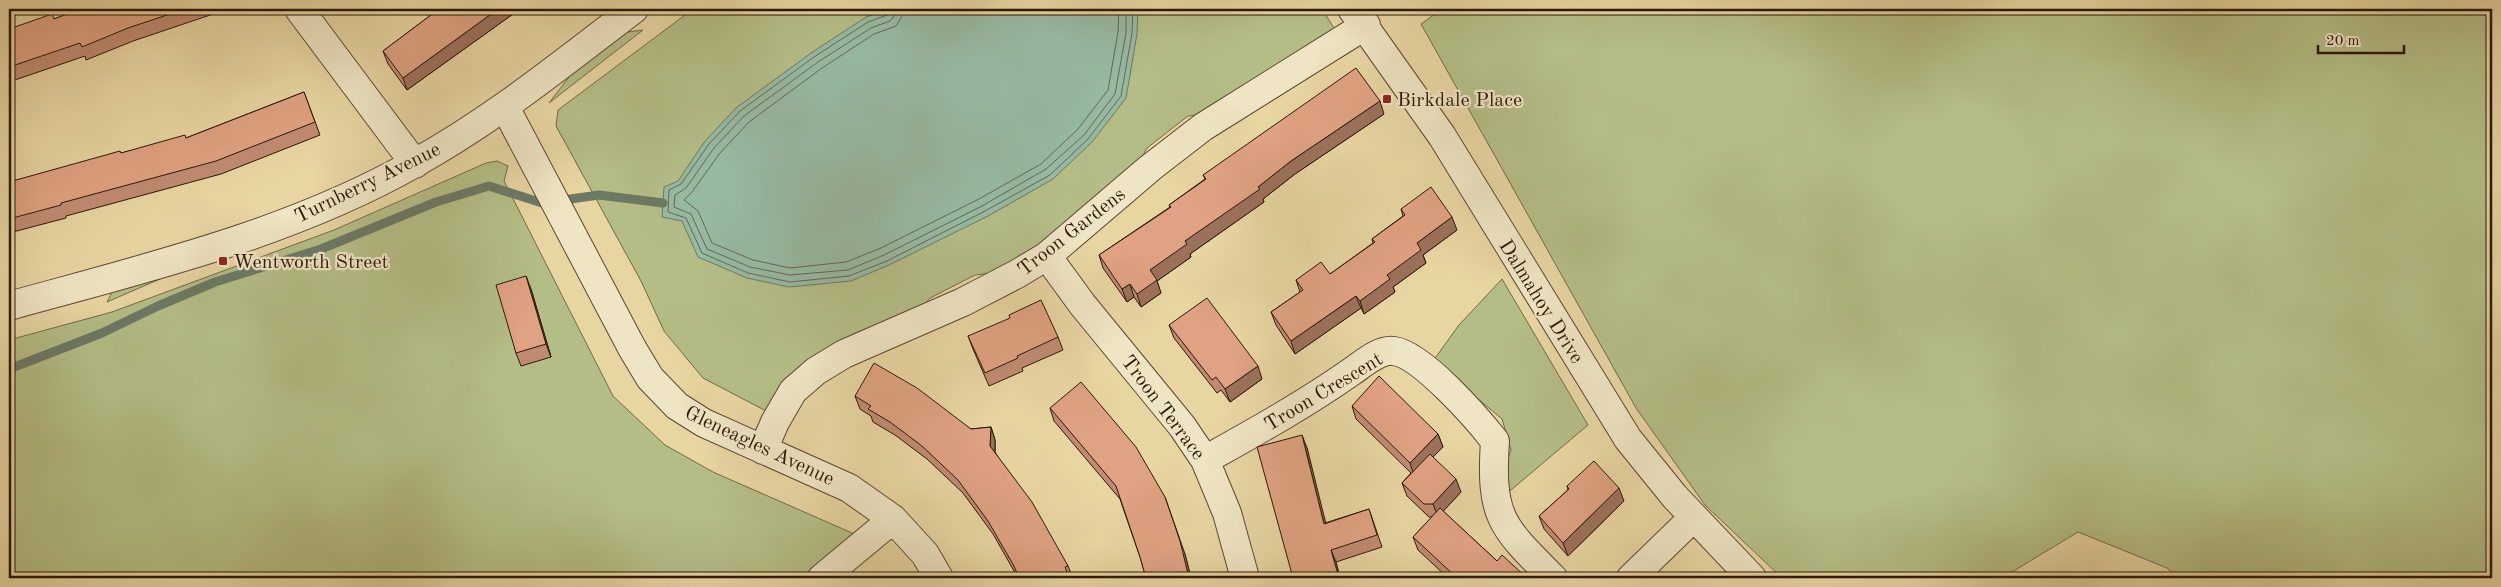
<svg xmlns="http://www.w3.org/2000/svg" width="2501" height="587" font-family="'Old Standard TT',serif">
	<rect width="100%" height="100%" fill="#e7d5a2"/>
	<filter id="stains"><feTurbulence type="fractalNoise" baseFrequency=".004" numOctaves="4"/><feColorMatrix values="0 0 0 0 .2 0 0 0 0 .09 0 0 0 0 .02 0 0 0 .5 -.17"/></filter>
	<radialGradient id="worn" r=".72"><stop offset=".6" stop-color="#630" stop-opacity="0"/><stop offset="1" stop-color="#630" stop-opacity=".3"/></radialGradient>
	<path fill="#b4bd86" stroke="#706b46" d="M693 9H1322L1334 28 1324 43 1206 114 1188 116 1147 148 1137 167 1046 245 1002 272 975 275 930 298 918 313 768 412 703 378 664 331 641 281 556 126 558 110Z
		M1442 9H2492V578H2178L2167 568 2078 532 2002 578H1782L1705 505 1636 408 1421 24Z
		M643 30 549 103 576 68 620 33Z
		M497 161 508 166 504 181 613 396 665 445 713 472 859 536 804 578H9V340L112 312 334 230 486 163Z
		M197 263 107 302 115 286Z
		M1502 279 1588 425 1505 495 1503 472 1511 450 1502 419 1433 361 1459 325Z"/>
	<path fill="#97b9a2" stroke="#6c7964" d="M891 9H1138L1137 34 1126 98 1092 142 1053 179 988 216 889 265 851 281 789 287 747 278 698 257 682 221 662 217 664 187 678 181 705 141 736 108 811 53 866 17Z"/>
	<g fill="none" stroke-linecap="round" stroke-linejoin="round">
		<path stroke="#616954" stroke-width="1" d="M889 9 887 15 868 22 814 57 740 111 709 144 681 184 669 190 668 212 686 218 702 253 748 273 790 282 849 276 887 261 985 211 1050 175 1088 139 1121 96 1132 33 1133 9
			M896 9 895 15 890 21 871 28 818 62 744 116 714 148 686 188 675 195 674 207 691 214 707 249 750 267 790 275 848 270 884 255 982 206 1046 169 1084 135 1115 94 1126 33V9
			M903 9 901 18 896 26 874 34 822 68 749 122 720 153 692 192 684 200 698 211 712 243 753 260 790 268 846 262 881 248 979 199 1041 164 1078 129 1108 90 1118 32 1119 9"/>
		<path stroke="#6c7964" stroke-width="9" d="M9 369 102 333 158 306 215 282 321 249 436 202 489 186 542 203 599 195 663 203"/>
		<g stroke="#5a482e" stroke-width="30">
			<path id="minor" d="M299 9 415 164
				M1352 9 1442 136 1628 439 1675 497 1752 578
				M505 107 632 348 650 378 677 406 704 423 849 488 893 519 925 554 939 578
				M1047 256 1082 304 1182 426 1205 460 1227 513 1245 578
				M9 306C146 268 290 234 415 163 493 120 563 63 634 9
				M763 450 775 422 793 391 816 371 844 354 963 302 1017 274 1047 256 1150 168 1203 127 1366 25
				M1205 460C1255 432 1304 405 1351 372 1363 364 1379 349 1394 351 1422 355 1477 418 1495 441 1490 517 1501 526 1553 578
				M822 578 893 519
				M1631 578 1694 517"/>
		</g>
		<use href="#minor" stroke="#efe4c3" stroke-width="28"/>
	</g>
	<path fill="#c08b70" stroke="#2b1907" d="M80 9H228L133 41 86 60 85 56 9 82V29L54 19Z
		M439 9H520L407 90 388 64 383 51Z
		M304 92 320 135 221 174 66 216V218L9 233V182L121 153 186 138Z
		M1384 114 1295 174 1263 199 1264 202 1190 254 1191 257 1157 281 1161 293 1141 307 1134 297 1127 302 1103 268 1099 255 1170 207 1169 205 1205 179 1203 175Z
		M1401 209 1457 230 1423 255 1426 263 1393 287 1395 292 1364 314 1361 308 1295 354 1276 325 1271 312 1300 292 1296 280 1330 274 1373 243 1372 239 1403 216Z
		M531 289 551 357 521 366 516 353Z
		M1169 325 1262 379 1230 402 1221 390 1217 393 1174 338Z
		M968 336 1058 337 1063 350 1022 368 1023 371 989 386 973 349Z
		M855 396 971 429 991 427 995 440V452L1068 566 1073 578H1018L993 534 963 493 927 459 895 435 873 422 871 416 860 409Z
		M1352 406 1438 434 1443 447 1433 457 1461 492 1443 511 1497 561 1527 578H1448L1418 550 1413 537 1432 517H1429L1407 496 1402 483 1411 473 1356 419Z
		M1050 408 1185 554 1191 578H1146L1140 557 1120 499 1054 421Z
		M1307 448 1325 523 1369 509 1382 547 1336 562 1340 578H1293Z
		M1567 486 1624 501 1568 556 1544 529 1539 516 1568 490Z"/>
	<path fill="#9c715b" stroke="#2b1907" d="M498 9H520L407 90 403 78Z
		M1380 101 1384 114 1295 174 1263 199 1264 202 1190 254 1191 257 1157 281 1161 293 1141 307 1137 294 1150 270 1185 241 1258 187 1291 161Z
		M1452 217 1457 230 1423 255 1426 263 1393 287 1395 292 1364 314 1360 301 1387 275 1417 243Z
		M526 276 531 289 551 357 546 344Z
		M1130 284 1134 297 1127 302 1122 289Z
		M1356 296 1361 308 1295 354 1291 341Z
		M1258 366 1262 379 1230 402 1225 389Z
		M991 427 995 440V459L990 446Z
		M1438 434 1443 447 1414 476 1410 463Z
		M1302 435 1307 448 1329 536 1324 524Z
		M1456 479 1461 492 1438 517 1433 504Z
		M1619 488 1624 501 1568 556 1563 543Z
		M1165 497 1185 554 1191 578H1189Z
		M1331 550 1336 562 1340 578H1339Z"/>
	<path fill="#dfa282" stroke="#2b1907" d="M80 9H185L128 28 82 47 80 43 9 67V29L52 14 54 19Z
		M439 9H498L403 78 383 51Z
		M1356 68 1380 101 1291 161 1258 187 1260 189 1185 241 1187 244 1150 270 1157 280 1137 294 1130 284 1122 289 1099 255 1171 207 1169 205 1206 179 1203 175Z
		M304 92 315 122 216 161 61 203V205L9 219V182L120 151 121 153 185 135 186 138Z
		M1431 187 1452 217 1417 243 1421 250 1387 275 1390 279 1360 301 1356 296 1291 341 1271 312 1303 290 1296 280 1321 262 1330 274 1375 242 1372 239 1405 215 1401 209Z
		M526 276 546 344 516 353 496 285Z
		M1207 298 1258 366 1225 389 1216 377 1212 380 1169 325Z
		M1041 300 1058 337 1017 356 1018 358 985 373 968 336 1010 318 1009 315Z
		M874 363 917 388 971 429 991 427 990 446 1032 502 1068 566 1065 567 1069 578H1019L1014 566 988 521 958 480 922 446 890 422 868 409 871 406 855 396Z
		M1379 376 1438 434 1410 463 1352 406Z
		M1081 382 1136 447 1165 497 1180 541 1189 578H1146L1140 557 1116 486 1050 408Z
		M1302 435 1324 524 1369 509 1377 535 1331 550 1339 578H1293L1257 447Z
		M1430 454 1456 479 1433 504H1424L1402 483Z
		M1594 461 1619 488 1563 543 1539 516 1569 489 1567 486Z
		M1440 508 1497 561 1502 555 1527 578H1457L1413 537Z"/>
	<g fill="#8f2418" stroke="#efe4c3" stroke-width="2">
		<rect x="1382" y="94" width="10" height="10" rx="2.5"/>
		<rect x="218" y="256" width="10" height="10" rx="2.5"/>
	</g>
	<g text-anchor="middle" stroke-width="4.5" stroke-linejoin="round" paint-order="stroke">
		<g font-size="20" fill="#2b1907" stroke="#efe4c3" text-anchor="start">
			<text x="1397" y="106">Birkdale Place</text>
			<text x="233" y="268">Wentworth Street</text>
		</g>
		<g font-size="20" fill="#2b1907" stroke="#efe4c3">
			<text transform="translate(367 182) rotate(-26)" y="7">Turnberry Avenue</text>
			<text transform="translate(1071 231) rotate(-38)" y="7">Troon Gardens</text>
			<text transform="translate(1542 301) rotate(58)" y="7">Dalmahoy Drive</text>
			<text transform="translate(1323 391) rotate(-31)" y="7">Troon Crescent</text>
			<text transform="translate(1164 407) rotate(53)" y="7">Troon Terrace</text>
			<text transform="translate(760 445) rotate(25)" y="7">Gleneagles Avenue</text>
		</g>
	</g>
	<rect width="2501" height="587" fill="none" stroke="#e7d5a2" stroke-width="30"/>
	<rect x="10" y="10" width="2481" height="567" fill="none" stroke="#2b1907" stroke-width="2.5"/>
	<rect x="15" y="15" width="2471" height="557" fill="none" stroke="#2b1907"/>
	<path d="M2318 45v8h86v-8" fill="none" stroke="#2b1907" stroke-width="2.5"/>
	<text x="2326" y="45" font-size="15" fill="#2b1907" stroke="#efe4c3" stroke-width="4" paint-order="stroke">20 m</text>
	<rect width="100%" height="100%" filter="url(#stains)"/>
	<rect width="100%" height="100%" fill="url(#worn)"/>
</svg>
